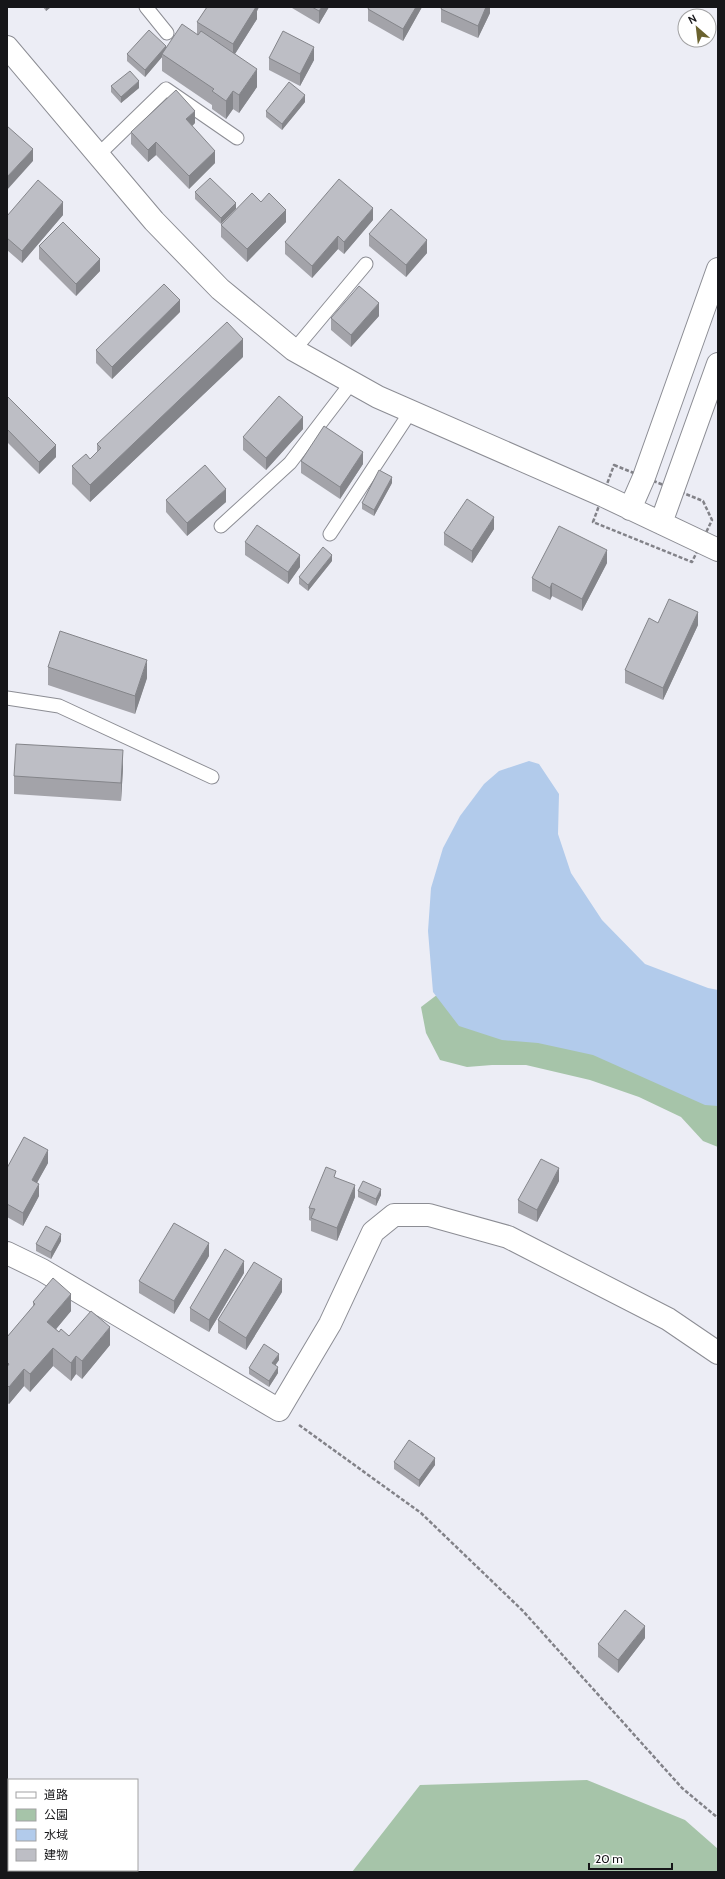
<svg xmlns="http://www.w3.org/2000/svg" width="725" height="1879" font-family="Cabin,'Noto Sans JP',sans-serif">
	<rect width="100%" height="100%" fill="#ecedf5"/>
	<path fill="#a6c4a9" d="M467 972 718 1071V1147L703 1141 681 1117 639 1097 590 1080 526 1065H492L467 1067 440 1060 426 1033 421 1007Z
		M587 1780 685 1820 718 1849V1872H352L420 1785Z
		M7 1817 9 1818V1870H92L95 1872H7Z"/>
	<path fill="#b2cbeb" d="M529 761 539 764 559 794 558 834 571 873 602 920 645 964 708 988 718 990V1106L705 1105 593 1055 538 1043 502 1040 459 1026 433 992 428 931 431 888 443 848 460 816 484 784 499 771Z"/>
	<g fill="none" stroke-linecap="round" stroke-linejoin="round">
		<path stroke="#b2cbeb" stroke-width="8" d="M7 1845 9 1846
			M40 1870 43 1872"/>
		<g stroke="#8c8d94" stroke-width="15">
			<path id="service" d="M146 7 167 33
				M98 155 166 89 237 138
				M294 350 366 264
				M221 526 290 463 352 382
				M330 534 411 411
				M7 698 59 706 212 777"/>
		</g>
		<g stroke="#8c8d94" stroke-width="24">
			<path id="minor" d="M7 1253 42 1270 279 1410 330 1324 373 1232 394 1215H429L508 1237 668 1319 718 1353"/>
		</g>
		<g stroke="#8c8d94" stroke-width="24">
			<path id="tertiary" d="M7 47 154 221 220 289 294 350 378 397 604 496 718 550
				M630 509 644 477 718 269
				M661 523 718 364"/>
		</g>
		<path stroke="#828288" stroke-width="2.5" stroke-dasharray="4 2" stroke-linecap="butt" d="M614 465 703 501 712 520 692 562 593 522Z
			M299 1425 421 1513 523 1611 682 1788 718 1818"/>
		<use href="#service" stroke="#fff" stroke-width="13"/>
		<use href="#minor" stroke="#fff" stroke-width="22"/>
		<use href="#tertiary" stroke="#fff" stroke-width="22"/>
	</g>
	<path fill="#a3a3a9" d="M43 7H51L46 11Z
		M207 7H259L257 11V19L235 54 257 87 239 113 233 109 226 119 212 109V105L162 71V57L145 77 127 61V54L166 47 197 35V22Z
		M292 7H329L319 24 292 8Z
		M422 7 403 41 368 21V9Z
		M490 7V13L478 38 441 22V9Z
		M269 58 314 60 300 86 269 70Z
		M111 86 139 88 121 103 111 92Z
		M305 102 282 130 266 117V111Z
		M195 123 192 126 215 163 189 189 156 155 148 162 131 144V132Z
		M195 192 236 203 221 224 195 199Z
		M261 202 286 222 247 262 221 237V225Z
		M63 215 22 263 7 250V216Z
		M373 220 344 254 338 249 312 278 285 254V242Z
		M369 234 427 253 406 277 369 246Z
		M39 246 100 271 76 296 39 259Z
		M180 312 112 379 96 363V350Z
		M379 316 351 347 331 330V318Z
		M243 357 90 502 72 484V466L90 459 97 452V444Z
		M7 397 56 457 39 474 7 442Z
		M303 429 266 470 243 450V437Z
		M301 461 363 464 340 499 301 473Z
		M392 483 374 516 362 509V503Z
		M166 500 226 502 187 536 166 512Z
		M494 529 472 563 444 545V533Z
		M245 542 300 567 288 584 245 555Z
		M332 561 308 591 299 584V577Z
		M607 563 582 611 552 596 550 600 532 591V578Z
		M658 623 698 625 663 700 625 683V670Z
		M48 667 147 678 135 714 48 685Z
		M123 768 121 801 14 794V776Z
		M48 1163 37 1182 39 1196 23 1226 7 1217V1168Z
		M336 1178 355 1197 337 1241 311 1231V1221L309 1220V1208Z
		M559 1181 537 1222 518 1213V1200Z
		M358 1191 381 1195 376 1206 358 1197Z
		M61 1241 51 1259 36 1251V1244Z
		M209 1256 174 1314 139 1293V1281Z
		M244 1273 209 1332 190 1321V1308Z
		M282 1292 246 1350 218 1333V1320Z
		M33 1302 71 1311 56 1329 59 1332 69 1336 110 1345 82 1379 76 1374 71 1381 53 1366 30 1392 24 1386 9 1404 7 1403V1337L33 1307Z
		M279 1360 275 1365 278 1373 269 1387 249 1374V1368Z
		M394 1462 435 1465 419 1487 394 1469Z
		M645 1638 618 1673 598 1657V1644Z"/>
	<path fill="#84858a" d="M46 7H51L46 11Z
		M253 7H259L257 11V19L233 57V44Z
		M322 7H329L319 24V11Z
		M416 7H422L403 41V29Z
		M486 7H490V13L478 38V26Z
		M166 46V52L162 54V57L145 77V70Z
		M314 47V60L300 86V74Z
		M257 69V87L239 113V95Z
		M139 81V88L121 103V97Z
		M233 91V109L226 119V101Z
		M305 95V102L282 130V124Z
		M195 111V123L186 132V119Z
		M156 142V155L148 162V150Z
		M33 149V161L7 190V177Z
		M215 151V163L189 189V176Z
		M63 202V215L22 263V251Z
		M236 203V209L221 224V218Z
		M373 208V220L344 254V242Z
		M286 210V222L247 262V249Z
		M338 236V249L312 278V266Z
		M427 240V253L406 277V265Z
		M100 259V271L76 296V284Z
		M180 300V312L112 379V367Z
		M379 303V316L351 347V335Z
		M243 339V357L90 502V485Z
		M303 417V429L266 470V458Z
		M56 445V457L39 474V462Z
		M363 452V464L340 499V487Z
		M392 477V483L374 516V510Z
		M226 489V502L187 536V523Z
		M494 517V529L472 563V551Z
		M607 550V563L582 611V599Z
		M300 555V567L288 584V572Z
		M332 555V561L308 591V585Z
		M552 583V596L550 600V588Z
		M698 612V625L663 700V688Z
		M147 660V678L135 714V696Z
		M123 750V768L121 801V783Z
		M48 1150V1163L32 1192V1180Z
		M559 1168V1181L537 1222V1210Z
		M39 1184V1196L23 1226V1213Z
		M355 1185V1197L337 1241V1228Z
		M381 1189V1195L376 1206V1199Z
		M61 1234V1241L51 1259V1252Z
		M209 1243V1256L174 1314V1301Z
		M244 1261V1273L209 1332V1320Z
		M282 1279V1292L246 1350V1338Z
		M71 1294V1311L47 1340V1322Z
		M110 1327V1345L82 1379V1361Z
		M53 1348V1366L30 1392V1374Z
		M279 1354V1360L272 1370V1363Z
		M76 1356V1374L71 1381V1363Z
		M278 1367V1373L269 1387V1381Z
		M24 1369V1386L9 1404V1387Z
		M435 1458V1465L419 1487V1480Z
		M645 1626V1638L618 1673V1660Z"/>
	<path fill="#bdbec5" stroke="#84858a" d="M207 7H256L233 44 197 22Z
		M312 7H322L319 11Z
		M369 7H416L403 29 368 9Z
		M442 7H486L478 26 441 9Z
		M182 24 198 35 201 31 257 69 239 95 233 91 226 101 212 91 214 89 162 54Z
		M149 30 166 46 145 70 127 54Z
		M283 31 314 47 300 74 269 58Z
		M130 71 139 81 121 97 111 86Z
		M289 82 305 95 282 124 266 111Z
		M176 90 195 111 186 119 215 151 189 176 156 142 148 150 131 132Z
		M7 126 33 149 7 177Z
		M210 178 236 203 221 218 195 192Z
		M339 179 373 208 344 242 338 236 312 266 285 242Z
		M38 180 63 202 22 251 7 238V216Z
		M252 193 261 202 269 193 286 210 247 249 221 225Z
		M391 209 427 240 406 265 369 234Z
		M63 222 100 259 76 284 39 246Z
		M164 284 180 300 112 367 96 350Z
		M359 286 379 303 351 335 331 318Z
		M227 322 243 339 90 485 72 466 86 454 90 459 101 448 97 444Z
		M7 396 56 445 39 462 7 429Z
		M279 396 303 417 266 458 243 437Z
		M324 426 363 452 340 487 301 461Z
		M205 465 226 489 187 523 166 500Z
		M379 470 392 477 374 510 362 503Z
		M467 499 494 517 472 551 444 533Z
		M257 525 300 555 288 572 245 542Z
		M559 526 607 550 582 599 552 583 550 588 532 578Z
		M323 547 332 555 308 585 299 577Z
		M669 599 698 612 663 688 625 670 649 618 658 623Z
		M60 631 147 660 135 696 48 667Z
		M16 744 123 750 121 783 14 776Z
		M24 1137 48 1150 32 1180 39 1184 23 1213 7 1204V1168Z
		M541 1159 559 1168 537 1210 518 1200Z
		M326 1167 336 1171 334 1177 355 1185 337 1228 311 1218 315 1209 309 1208Z
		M363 1181 381 1189 376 1199 358 1191Z
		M174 1223 209 1243 174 1301 139 1281Z
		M46 1226 61 1234 51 1252 36 1244Z
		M225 1249 244 1261 209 1320 190 1308Z
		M254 1262 282 1279 246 1338 218 1320Z
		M53 1278 71 1294 47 1322 59 1332 61 1329 69 1336 91 1311 110 1327 82 1361 76 1356 71 1363 53 1348 30 1374 24 1369 9 1387 7 1385V1367L9 1364 7 1362V1337L35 1304 33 1302Z
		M264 1344 279 1354 272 1363 278 1367 269 1381 249 1368Z
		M409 1440 435 1458 419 1480 394 1462Z
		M625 1610 645 1626 618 1660 598 1644Z"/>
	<rect width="725" height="1879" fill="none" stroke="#161619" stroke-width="16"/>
	<rect x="8" y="1779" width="130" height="92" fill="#ffffff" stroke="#a2a2a3"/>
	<rect x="16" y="1792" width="20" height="6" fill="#ffffff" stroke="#a2a2a3"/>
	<text x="44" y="1799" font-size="12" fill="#161619">道路</text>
	<rect x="16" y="1809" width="20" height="12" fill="#a6c4a9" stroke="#a2a2a3"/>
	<text x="44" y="1819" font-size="12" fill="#161619">公園</text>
	<rect x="16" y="1829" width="20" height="12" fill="#b2cbeb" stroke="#a2a2a3"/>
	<text x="44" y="1839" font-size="12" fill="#161619">水域</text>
	<rect x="16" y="1849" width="20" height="12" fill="#bdbec5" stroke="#a2a2a3"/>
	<text x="44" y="1859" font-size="12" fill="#161619">建物</text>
	<g transform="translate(697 28) rotate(332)"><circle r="19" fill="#ffffff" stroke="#a2a2a3"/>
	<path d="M0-3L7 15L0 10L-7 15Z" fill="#6a622e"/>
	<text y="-6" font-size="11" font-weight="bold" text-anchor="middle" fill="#161619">N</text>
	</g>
	<path d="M589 1863v6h83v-6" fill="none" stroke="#161619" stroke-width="2"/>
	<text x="595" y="1863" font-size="12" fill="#161619" stroke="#ffffff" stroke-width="3" paint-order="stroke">20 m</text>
</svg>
